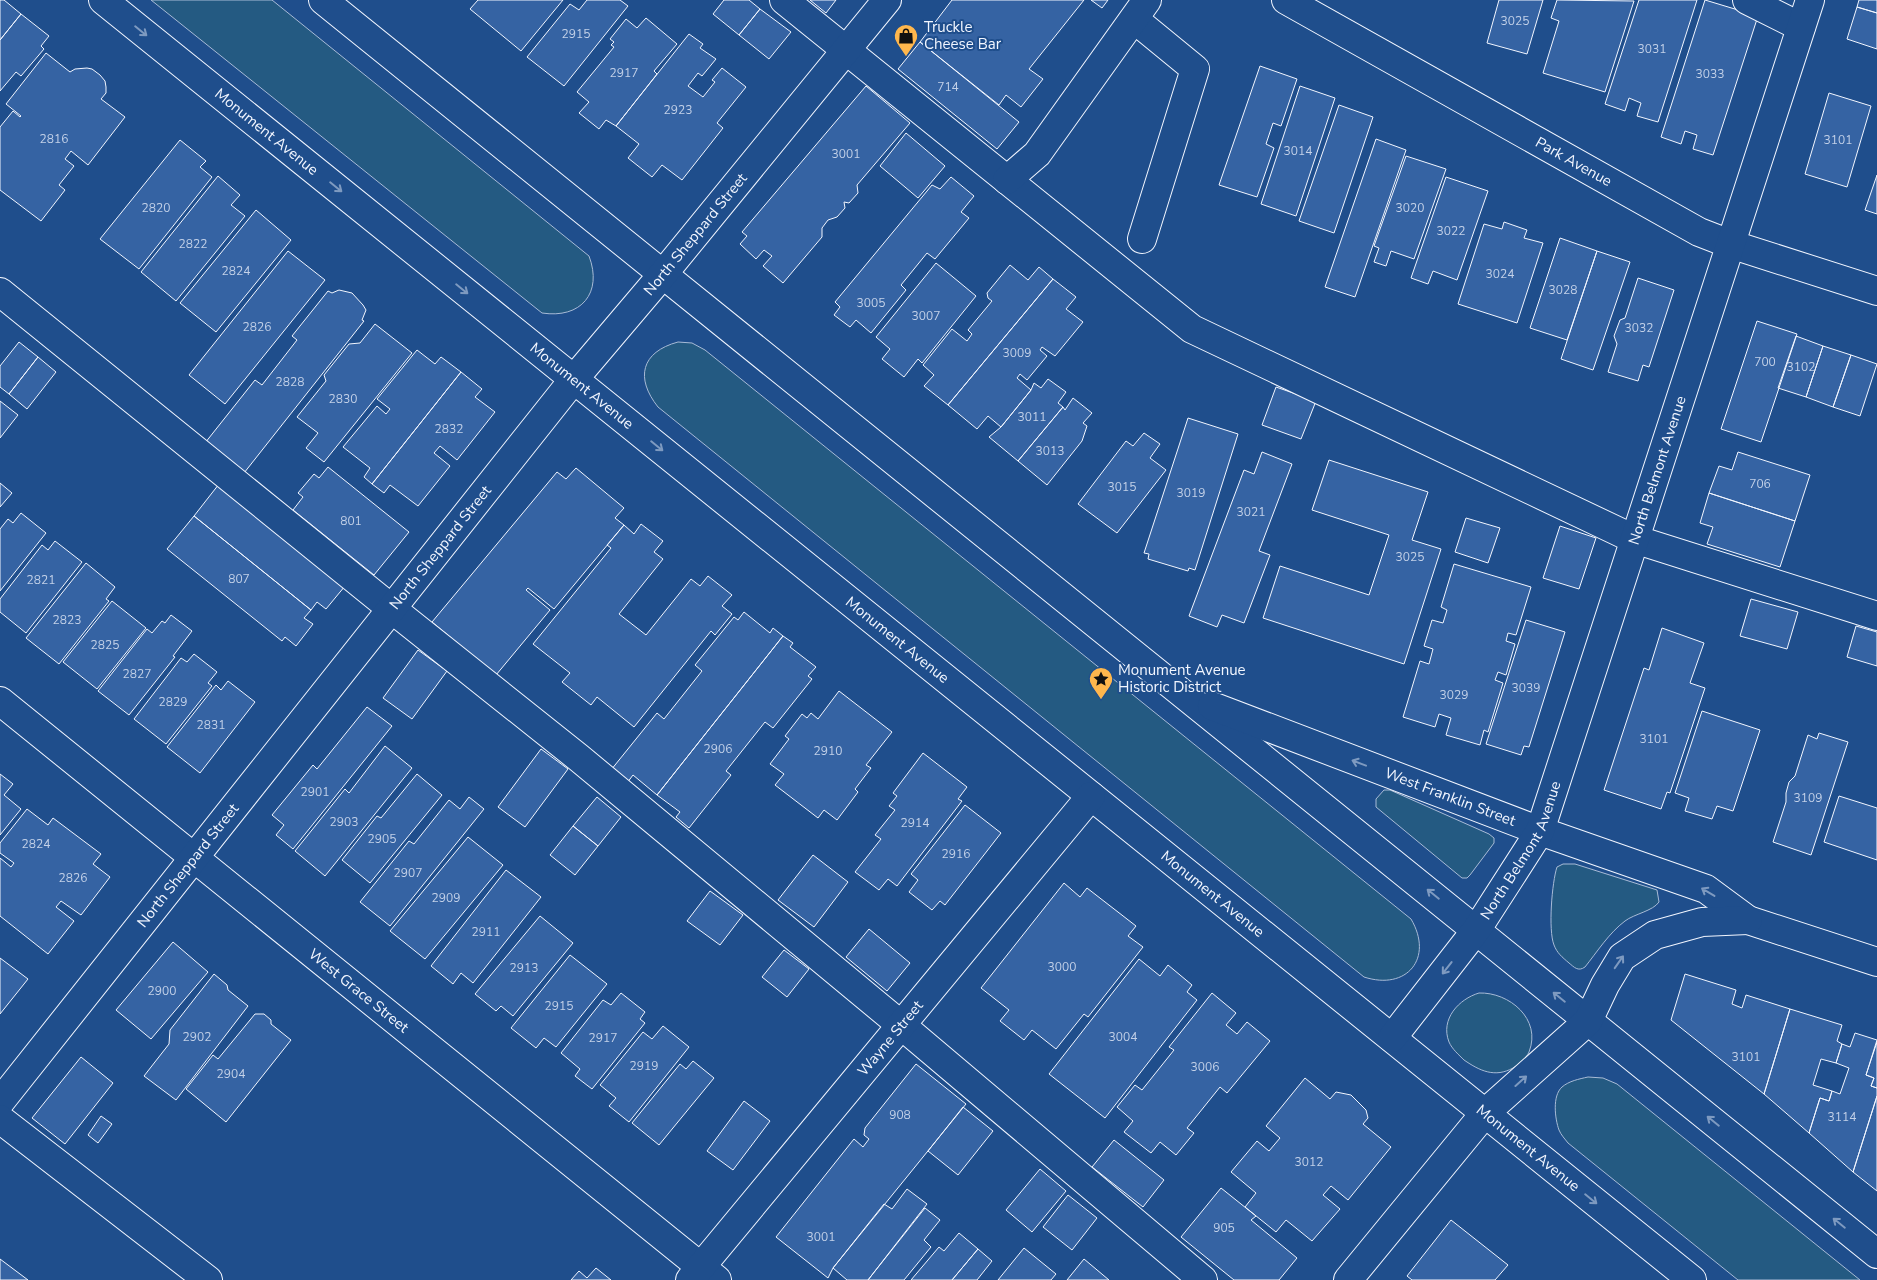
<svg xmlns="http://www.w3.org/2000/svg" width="1877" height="1280" font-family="'Nunito Sans',sans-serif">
	<rect width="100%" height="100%" fill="#1f4e8c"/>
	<path fill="#245a82" stroke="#a8bbd7" d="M151 0H272L589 256C603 293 581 319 542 313Z
		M678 342 692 343 705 350 1411 919C1434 958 1407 991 1364 977L658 407C635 378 641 352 678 342Z
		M1384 790H1390L1489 834 1494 838V843L1470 875 1467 878H1462L1376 807V799Z
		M1563 864H1575L1657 890 1659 902C1653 911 1634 914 1625 921 1609 933 1597 952 1585 967 1578 972 1574 967 1569 963 1562 957 1557 953 1554 945 1548 930 1552 882 1557 867Z
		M1479 993C1509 992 1542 1019 1529 1052 1526 1059 1519 1064 1513 1068 1495 1078 1480 1071 1464 1060 1459 1055 1452 1049 1449 1042 1440 1019 1459 999 1479 993Z
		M1588 1077 1603 1078 1617 1084 1860 1280H1738L1568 1143C1565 1139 1561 1135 1559 1130 1555 1119 1552 1096 1562 1087 1569 1081 1579 1079 1588 1077Z"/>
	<path fill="#3563a3" stroke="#f2f6ff" d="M0 0H4L21 14 0 40Z
		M478 0H563L521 51 470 9Z
		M587 0H620L628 6 564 86 527 57 570 4 579 10Z
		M724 0H749L760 9 739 35 713 14Z
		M810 0H836L826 13Z
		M952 0H1084L1029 69 1043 79 1021 107 1006 95 999 105 920 42Z
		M1091 0H1108L1102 8Z
		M1499 0H1543L1527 54 1487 43Z
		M1557 0 1634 1 1605 92 1543 73 1559 21 1551 18Z
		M1639 0H1697L1658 122 1637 116 1641 103 1629 98 1625 111 1605 104Z
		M1705 0 1758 16 1713 155 1693 149 1697 135 1685 131 1681 144 1661 137Z
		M1859 0H1877V13L1857 7Z
		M1857 7 1877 13V49L1847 39Z
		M760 9 791 32 769 59 739 35Z
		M21 14 49 36 41 46 44 49 21 76 16 72 0 91V40Z
		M646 18 677 44 654 71 657 74 616 126 606 120 599 129 579 113 589 102 577 92 614 47 611 45 614 42 610 39 626 19 637 28Z
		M689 34 703 44 700 48 716 59 702 76 698 73 688 86 703 97 715 82 712 80 722 68 746 87 717 123 723 128 682 180 662 165 652 177 628 158 639 144 616 126Z
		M920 42 1019 122 997 149 898 69Z
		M46 53 70 72 75 69 87 68 92 69 100 75 105 81 106 87V93L101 99 125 117 88 165 71 151 65 159 74 166 59 185 65 190 41 221 0 190V127L13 111 20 117 21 116 6 104Z
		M1260 66 1297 79 1281 126 1273 123 1266 144 1274 148 1257 197 1219 185Z
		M866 86 910 123 857 185 858 193 849 203 844 202 845 208 837 217 828 220 822 228V237L783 283 763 266 772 256 764 250 756 259 740 244 747 236 742 232Z
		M1300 86 1335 98 1296 216 1261 204Z
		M1829 93 1871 106 1847 187 1805 174Z
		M1339 105 1373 117 1334 233 1299 221Z
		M906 133 945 166 918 198 880 166Z
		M1376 139 1406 150 1355 297 1325 287Z
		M180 140 206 161 200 167 212 177 139 269 100 239Z
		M1406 156 1446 169 1414 259 1391 251 1386 266 1374 262 1379 248 1374 246Z
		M1877 175V214L1865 210Z
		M218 176 240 195 231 205 245 216 176 301 141 272Z
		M951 177 974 196 961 212 969 218 935 259 927 253 901 285 906 290 871 333 856 320 850 327 834 315 840 307 835 302 932 185 940 189Z
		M1446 177 1488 191 1457 280 1433 271 1428 284 1411 278Z
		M256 210 291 240 216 332 180 303Z
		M1504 222 1527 230 1524 238 1543 243 1517 323 1458 304 1484 224 1502 229Z
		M1560 238 1597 251 1567 340 1530 328Z
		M288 251 325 280 225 404 189 375Z
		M1597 251 1630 262 1593 370 1561 359Z
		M936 263 976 296 922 363 918 359 904 377 882 359 890 349 876 337Z
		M1010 265 1028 280 1039 267 1053 279 948 405 924 386 934 375 923 365 952 329 967 341 972 334 968 330 992 301 988 298 987 293Z
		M1638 278 1674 290 1649 367 1643 365 1638 381 1608 372 1617 344 1614 336 1620 320 1625 318Z
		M1053 279 1076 297 1066 309 1083 322 1055 356 1042 347 1040 350 1047 356 1027 380 1020 374 1017 378 1031 390 1001 427 988 416 977 429 948 405Z
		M339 290 352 293 363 305 366 310 362 320 364 321 244 473 205 443 255 380 262 385 297 340 292 336 328 291 332 293Z
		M1757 321 1797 334 1761 442 1721 429Z
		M375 324 412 353 324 462 306 448 318 433 297 417 326 381 324 375 349 344 360 343Z
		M1796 336 1823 346 1806 397 1778 388Z
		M19 342 38 357 9 394 0 387V366Z
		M1823 346 1851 355 1833 407 1806 397Z
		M417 350 435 364 441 357 461 372 372 484 364 477 370 468 343 447 377 406 386 414 390 409 377 399Z
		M1851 355 1877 364 1860 416 1833 407Z
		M38 357 56 372 27 409 9 394Z
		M461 372 482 389 475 397 495 412 457 460 440 446 434 453 450 466 418 506 390 485 384 493 372 484Z
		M1048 379 1066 392 1058 403 1063 407 1018 461 989 437 1001 427 1031 390 1034 383 1041 388Z
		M1276 387 1316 401 1301 439 1262 425Z
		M1073 398 1092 413 1083 423 1087 426 1082 441 1047 485 1018 461 1063 407 1065 410Z
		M0 401 18 415 0 438Z
		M1188 418 1238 434 1195 570 1189 568 1188 571 1148 559 1149 554 1144 553Z
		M1144 433 1160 444 1150 458 1166 470 1117 533 1078 504 1126 441 1133 446Z
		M1262 452 1292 464 1259 551 1270 555 1244 623 1222 615 1217 627 1189 616 1244 470 1254 474Z
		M1738 452 1810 475 1795 521 1709 493 1719 466 1732 470Z
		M1329 460 1428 492 1412 540 1441 549 1404 664 1263 618 1280 566 1369 595 1389 535 1312 510Z
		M328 467 409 532 374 575 293 510 303 497 298 493 314 474 319 478Z
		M576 468 624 508 615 518 624 525 554 609 528 588 526 590 550 610 496 675 432 622 557 472 566 479Z
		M0 483 12 493 0 507Z
		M219 484 345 586 326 609 317 602 311 610 194 516Z
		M1709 493 1795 521 1780 567 1707 544 1713 527 1700 523Z
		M21 513 46 533 0 591V529L8 519 13 523Z
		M194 516 311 610 304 618 313 624 296 646 285 637 282 641 167 549Z
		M1466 518 1500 528 1488 563 1455 552Z
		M641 524 663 541 654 552 663 559 619 614 646 635 691 579 700 586 708 576 732 595 722 606 732 614 715 635 711 631 634 727 597 697 591 705 562 682 570 673 533 644 611 548 607 545 624 525 634 534Z
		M1560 526 1596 538 1579 589 1543 578Z
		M55 541 82 562 26 633 0 612V599L42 545 48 550Z
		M86 563 115 587 106 599 109 601 59 664 26 638Z
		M1454 564 1531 587 1516 635 1508 633 1506 641 1515 644 1506 675 1498 672 1495 680 1503 683 1488 732 1484 730 1480 745 1446 735 1451 718 1439 714 1435 727 1403 717 1420 661 1429 664 1433 649 1424 646 1432 620 1443 623 1447 610 1441 607Z
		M1751 599 1798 612 1787 649 1740 636Z
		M112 601 146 628 97 689 63 662Z
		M744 612 770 633 773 628 783 636 657 795 633 775 627 783 611 770 657 713 664 719 702 671 695 665 734 617 738 620Z
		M171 615 192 631 173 656 175 657 129 715 98 691 147 629 152 633 162 621 165 623Z
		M1526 620 1565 632 1529 747 1524 746 1521 755 1486 744Z
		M1856 626 1877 632V666L1847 657Z
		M1662 628 1704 643 1690 683 1705 688 1670 793 1667 792 1661 809 1604 790 1644 668 1649 670Z
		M783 636 793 643 790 647 816 667 808 676 812 679 773 728 765 722 726 771 731 775 689 828 676 817 680 812 657 795Z
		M418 650 447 671 412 719 383 698Z
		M194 654 217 672 208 683 212 686 166 744 134 719 181 658 187 662Z
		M228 681 255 702 200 773 167 747 216 685 221 690Z
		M839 691 892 732 866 765 871 768 855 789 858 792 837 820 824 810 818 818 775 785 784 774 770 764 789 739 785 736 802 714 807 718 811 713 818 719Z
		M367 707 392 726 293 849 276 835 284 825 272 815 313 765 317 769Z
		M1702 711 1760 730 1733 811 1717 806 1712 819 1685 811 1689 798 1675 793Z
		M1819 733 1848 742 1811 855 1773 842 1786 802V793L1789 782 1795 776 1808 735 1817 739Z
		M385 746 412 768 325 876 295 851 345 789 349 793Z
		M541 749 568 769 525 827 498 807Z
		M923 753 967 787 958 799 962 801 897 886 888 879 879 890 855 872 881 839 875 835 895 810 889 806 897 796 893 793Z
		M0 774 13 784 4 795 21 809 0 835Z
		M417 774 442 795 370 883 342 860 377 816 381 818Z
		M1839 796 1877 808V860L1824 842Z
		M469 797 484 809 390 926 360 902 409 841 414 844 449 800 460 809Z
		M597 797 621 817 598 846 573 826Z
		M965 805 1001 833 945 905 940 901 932 910 909 892 918 880 911 874Z
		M27 809 48 825 53 818 101 854 93 864 110 877 81 915 61 901 56 907 74 921 48 954 0 916V858L11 867 14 863 0 853V843Z
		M573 826 598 846 575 875 550 855Z
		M468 837 503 865 425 959 390 931Z
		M813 855 848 882 814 927 778 900Z
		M506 870 541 897 473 983 461 973 453 984 431 966Z
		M1064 883 1080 897 1087 888 1136 926 1128 936 1143 947 1088 1017 1084 1014 1056 1049 1032 1030 1024 1040 1000 1021 1009 1010 981 988Z
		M710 891 743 915 720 945 687 921Z
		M540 916 573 943 513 1016 501 1006 496 1011 475 994Z
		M869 929 910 963 887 991 846 957Z
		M173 942 208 972 151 1039 116 1010Z
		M784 950 809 969 787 997 762 977Z
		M570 955 607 984 556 1047 544 1038 536 1048 511 1028Z
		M0 958 28 979 0 1014Z
		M1139 959 1160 976 1168 965 1192 985 1187 992 1197 1000 1105 1118 1049 1074Z
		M214 974 227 985 228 990 248 1006 176 1100 144 1076 169 1044 170 1030Z
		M1685 974 1736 990 1732 1004 1742 1008 1746 995 1790 1009 1764 1094 1671 1020Z
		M621 993 645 1012 640 1019 645 1023 592 1089 575 1076 580 1069 561 1053 603 1000 611 1005Z
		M1212 993 1236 1013 1226 1025 1237 1034 1247 1022 1270 1041 1227 1093 1220 1087 1187 1128 1194 1133 1176 1155 1160 1142 1151 1153 1124 1132 1133 1121 1117 1107 1135 1085 1142 1090 1174 1050 1169 1047Z
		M1790 1009 1842 1025 1837 1041 1842 1044 1836 1063 1821 1059 1813 1085 1832 1091 1829 1101 1820 1098 1809 1133 1764 1094Z
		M255 1014H264L271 1020V1024L291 1040 226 1122 186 1089 213 1055 218 1059Z
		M663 1026 689 1047 629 1122 609 1106 616 1098 600 1085 643 1032 652 1039Z
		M1855 1033 1877 1040 1866 1075 1874 1078 1871 1086 1877 1088V1096L1853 1172 1809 1133 1820 1098 1829 1101 1832 1091 1840 1094 1849 1068 1836 1063 1842 1044 1850 1047Z
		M1877 1042V1088L1871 1086 1874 1078 1866 1075Z
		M81 1057 113 1083 65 1144 32 1118Z
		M693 1061 714 1078 659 1145 632 1123 680 1064 686 1069Z
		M916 1064 966 1104 833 1268 828 1278 776 1237 854 1139 863 1147 869 1139 864 1135 865 1128Z
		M1305 1078 1330 1099 1336 1092 1351 1095 1366 1110 1368 1118 1363 1124 1391 1147 1348 1200 1331 1186 1323 1195 1340 1209 1312 1241 1286 1220 1276 1232 1245 1207 1256 1193 1231 1172 1257 1141 1269 1151 1280 1138 1266 1126Z
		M1877 1096V1191L1853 1172Z
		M744 1101 770 1121 733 1170 707 1151Z
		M963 1107 993 1131 958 1175 928 1151Z
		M101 1116 112 1124 98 1143 88 1135Z
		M1114 1140 1164 1180 1143 1207 1092 1167Z
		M1040 1169 1066 1191 1032 1232 1006 1210Z
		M1221 1188 1256 1216 1251 1220 1297 1258 1279 1280H1234L1181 1237Z
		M907 1189 927 1204 868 1280H847L833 1268 884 1204 892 1209Z
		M1068 1195 1097 1218 1072 1250 1043 1227Z
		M925 1208 940 1220 924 1240 931 1247 904 1280H868Z
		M1451 1220 1508 1265 1495 1280H1412L1407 1276Z
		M959 1233 978 1249 952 1280H911L939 1247 944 1251Z
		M1024 1248 1056 1274 1051 1280H998Z
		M978 1249 992 1261 977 1280H952Z
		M0 1259 28 1280H0Z
		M1084 1259 1109 1280H1067Z
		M596 1268 611 1280H571L579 1271 587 1278Z"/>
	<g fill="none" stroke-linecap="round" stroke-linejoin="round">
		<g stroke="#f2f6ff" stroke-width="30">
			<g id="minor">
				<path id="s1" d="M103 0 1692 1280"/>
				<path d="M323 0 1877 1254"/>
				<path d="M784 0 1192 329 1634 539 1877 616"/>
				<path id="s2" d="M1286 0 1699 232 1730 244 1877 291"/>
				<path d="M1747 0 1801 27"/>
				<path d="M1134 19 1195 69 1142 239"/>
				<path d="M1007 180 1037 154 1147 0"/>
				<path d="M0 292 392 609 579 758 901 1025 1203 1280"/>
				<path id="s3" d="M0 701 717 1280"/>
				<path id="s4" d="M1212 706 1540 831 1706 889 1748 920 1877 962"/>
				<path id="s5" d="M1392 1038 1477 929 1540 831 1810 0"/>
				<path id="s6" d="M0 1102 574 379 663 274 887 0"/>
				<path d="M0 1119 208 1280"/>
				<path id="s7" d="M690 1280 1091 796"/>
				<path d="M1348 1280 1485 1113 1588 1021 1605 985 1622 957 1655 935 1702 922 1748 920"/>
			</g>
		</g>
		<use href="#minor" stroke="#1f4e8c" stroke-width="28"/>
	</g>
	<defs><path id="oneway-shaft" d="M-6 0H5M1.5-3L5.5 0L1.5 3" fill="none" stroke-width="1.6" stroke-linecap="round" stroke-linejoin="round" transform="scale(1.25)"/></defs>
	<g stroke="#7e9ac0">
		<use href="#oneway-shaft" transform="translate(141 31) rotate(39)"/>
		<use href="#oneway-shaft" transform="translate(336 187) rotate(39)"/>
		<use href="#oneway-shaft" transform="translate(462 289) rotate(39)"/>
		<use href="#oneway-shaft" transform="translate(657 446) rotate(39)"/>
		<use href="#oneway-shaft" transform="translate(1359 763) rotate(-159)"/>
		<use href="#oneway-shaft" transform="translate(1708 892) rotate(-149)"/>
		<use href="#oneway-shaft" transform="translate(1433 894) rotate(-141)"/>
		<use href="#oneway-shaft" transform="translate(1619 962) rotate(-55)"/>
		<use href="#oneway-shaft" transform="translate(1447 968) rotate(128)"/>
		<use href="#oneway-shaft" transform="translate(1559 997) rotate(-141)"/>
		<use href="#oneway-shaft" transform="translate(1521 1081) rotate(-42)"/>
		<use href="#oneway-shaft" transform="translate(1713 1121) rotate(-141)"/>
		<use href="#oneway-shaft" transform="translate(1591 1199) rotate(39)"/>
		<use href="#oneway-shaft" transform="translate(1839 1223) rotate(-141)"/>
	</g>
	<defs>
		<g id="shop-pin" transform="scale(1.25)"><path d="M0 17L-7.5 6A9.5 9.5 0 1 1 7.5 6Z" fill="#ffb74d" stroke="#1f4e8c"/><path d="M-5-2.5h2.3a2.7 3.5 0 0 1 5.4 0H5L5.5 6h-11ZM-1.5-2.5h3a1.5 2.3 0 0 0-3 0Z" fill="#111"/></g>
		<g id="sight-pin" transform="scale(1.25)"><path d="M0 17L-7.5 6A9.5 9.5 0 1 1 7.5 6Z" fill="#ffb74d" stroke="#1f4e8c"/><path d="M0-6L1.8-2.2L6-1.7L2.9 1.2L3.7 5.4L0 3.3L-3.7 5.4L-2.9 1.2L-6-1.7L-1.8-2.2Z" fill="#111"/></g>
	</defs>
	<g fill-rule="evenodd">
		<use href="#shop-pin" x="906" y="36"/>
		<use href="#sight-pin" x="1101" y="679"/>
	</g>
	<g text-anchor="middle" stroke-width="4" stroke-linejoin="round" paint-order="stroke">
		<g font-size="12" fill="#c3d1e8">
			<text x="1515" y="25">3025</text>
			<text x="576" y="38">2915</text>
			<text x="1652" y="53">3031</text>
			<text x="624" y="77">2917</text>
			<text x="1710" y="78">3033</text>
			<text x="948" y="91">714</text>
			<text x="678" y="114">2923</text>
			<text x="54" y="143">2816</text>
			<text x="1838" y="144">3101</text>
			<text x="1298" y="155">3014</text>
			<text x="846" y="158">3001</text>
			<text x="156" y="212">2820</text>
			<text x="1410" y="212">3020</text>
			<text x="1451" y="235">3022</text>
			<text x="193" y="248">2822</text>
			<text x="236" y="275">2824</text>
			<text x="1500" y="278">3024</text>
			<text x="1563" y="294">3028</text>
			<text x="871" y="307">3005</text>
			<text x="926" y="320">3007</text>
			<text x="257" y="331">2826</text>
			<text x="1639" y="332">3032</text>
			<text x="1017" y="357">3009</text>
			<text x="1765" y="366">700</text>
			<text x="1801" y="371">3102</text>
			<text x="290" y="386">2828</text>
			<text x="343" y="403">2830</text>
			<text x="1032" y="421">3011</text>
			<text x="449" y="433">2832</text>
			<text x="1050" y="455">3013</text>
			<text x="1760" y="488">706</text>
			<text x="1122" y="491">3015</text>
			<text x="1191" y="497">3019</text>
			<text x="1251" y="516">3021</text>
			<text x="351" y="525">801</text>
			<text x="1410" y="561">3025</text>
			<text x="239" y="583">807</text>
			<text x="41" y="584">2821</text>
			<text x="67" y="624">2823</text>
			<text x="105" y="649">2825</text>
			<text x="137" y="678">2827</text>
			<text x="1526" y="692">3039</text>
			<text x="1454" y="699">3029</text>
			<text x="173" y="706">2829</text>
			<text x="211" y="729">2831</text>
			<text x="1654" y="743">3101</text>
			<text x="718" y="753">2906</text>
			<text x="828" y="755">2910</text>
			<text x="315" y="796">2901</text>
			<text x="1808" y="802">3109</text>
			<text x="344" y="826">2903</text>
			<text x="915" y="827">2914</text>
			<text x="382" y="843">2905</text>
			<text x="36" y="848">2824</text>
			<text x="956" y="858">2916</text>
			<text x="408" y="877">2907</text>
			<text x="73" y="882">2826</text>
			<text x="446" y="902">2909</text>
			<text x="486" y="936">2911</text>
			<text x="1062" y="971">3000</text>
			<text x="524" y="972">2913</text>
			<text x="162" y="995">2900</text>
			<text x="559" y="1010">2915</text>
			<text x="197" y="1041">2902</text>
			<text x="1123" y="1041">3004</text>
			<text x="603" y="1042">2917</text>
			<text x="1746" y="1061">3101</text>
			<text x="644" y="1070">2919</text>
			<text x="1205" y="1071">3006</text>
			<text x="231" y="1078">2904</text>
			<text x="900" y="1119">908</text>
			<text x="1842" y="1121">3114</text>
			<text x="1309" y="1166">3012</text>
			<text x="1224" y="1232">905</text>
			<text x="821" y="1241">3001</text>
		</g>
		<g font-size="15" fill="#f2f6ff" stroke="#1f4e8c" text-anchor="start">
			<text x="924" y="32">Truckle<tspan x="924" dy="17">Cheese Bar</tspan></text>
			<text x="1118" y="675">Monument Avenue<tspan x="1118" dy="17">Historic District</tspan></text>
		</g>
		<g font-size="15" fill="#f2f6ff" stroke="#1f4e8c">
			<text dy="5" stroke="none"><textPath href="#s1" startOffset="210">Monument Avenue</textPath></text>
			<text dy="5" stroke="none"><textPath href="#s2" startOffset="330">Park Avenue</textPath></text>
			<text dy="5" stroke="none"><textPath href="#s6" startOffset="1112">North Sheppard Street</textPath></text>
			<text dy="5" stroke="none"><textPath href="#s1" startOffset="615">Monument Avenue</textPath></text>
			<text dy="5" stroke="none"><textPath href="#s5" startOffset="634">North Belmont Avenue</textPath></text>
			<text dy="5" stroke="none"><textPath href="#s6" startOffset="708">North Sheppard Street</textPath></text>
			<text dy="5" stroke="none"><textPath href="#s1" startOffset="1020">Monument Avenue</textPath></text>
			<text dy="5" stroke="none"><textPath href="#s4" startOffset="255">West Franklin Street</textPath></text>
			<text dy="5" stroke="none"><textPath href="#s5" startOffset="229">North Belmont Avenue</textPath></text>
			<text dy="5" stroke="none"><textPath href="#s6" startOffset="302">North Sheppard Street</textPath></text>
			<text dy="5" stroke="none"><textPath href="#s1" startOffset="1425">Monument Avenue</textPath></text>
			<text dy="5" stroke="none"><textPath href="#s3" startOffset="461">West Grace Street</textPath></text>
			<text dy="5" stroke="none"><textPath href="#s7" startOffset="314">Wayne Street</textPath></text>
			<text dy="5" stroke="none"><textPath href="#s1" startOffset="1830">Monument Avenue</textPath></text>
		</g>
	</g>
</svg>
